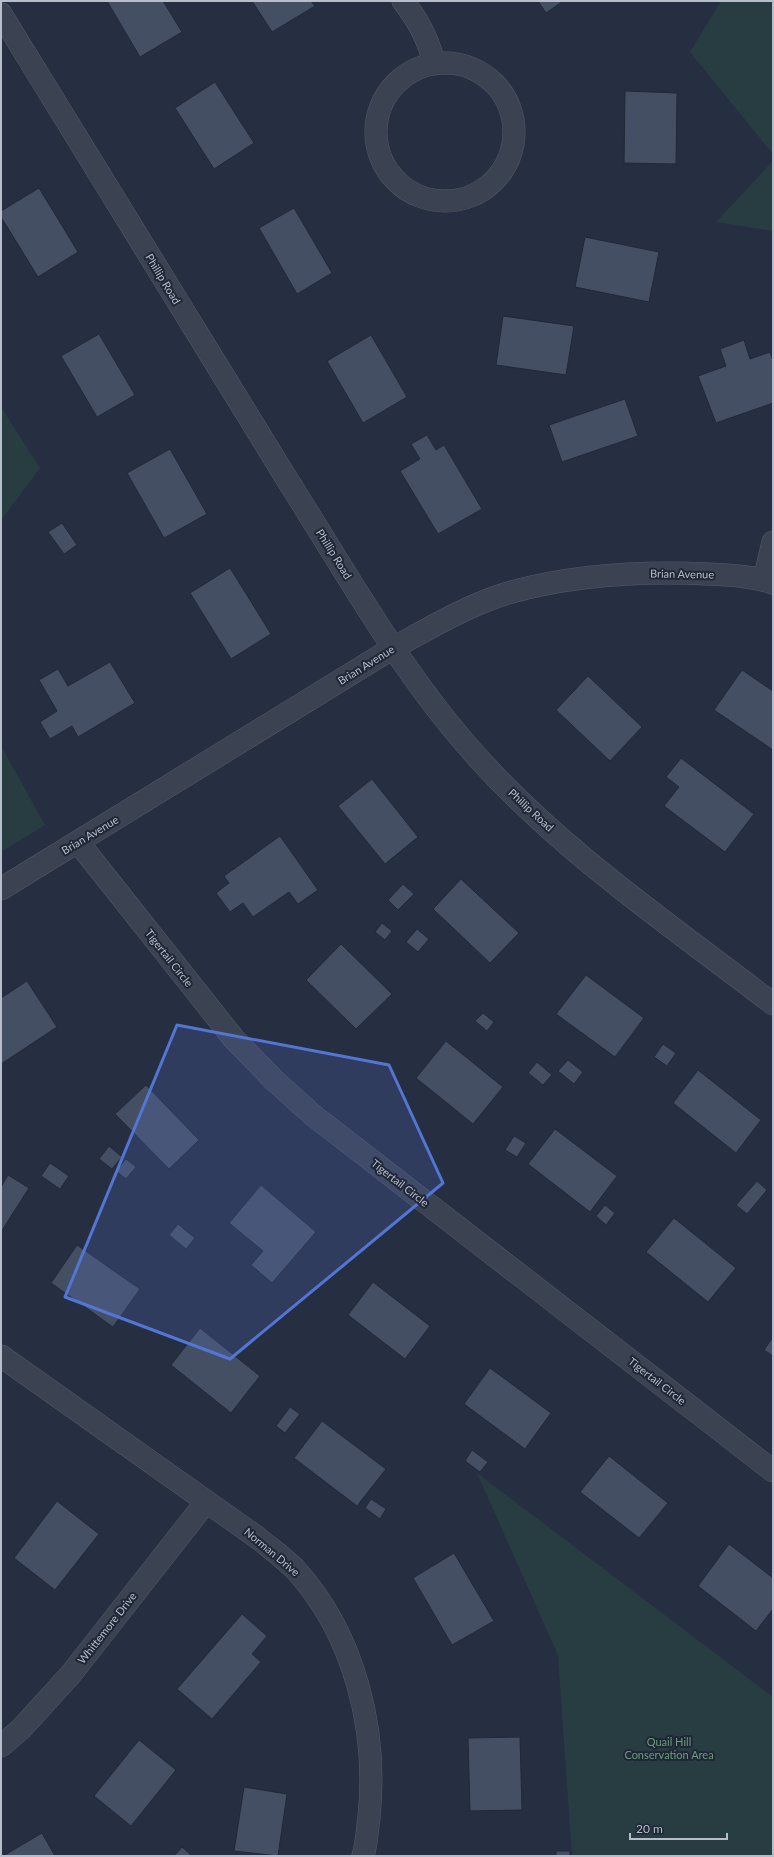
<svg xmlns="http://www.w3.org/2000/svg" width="774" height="1857" font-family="Lato,sans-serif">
	<rect width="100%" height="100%" fill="#262f41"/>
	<path fill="#283d42" d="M721 1H773V154L690 52Z
		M773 161V231L716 222Z
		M1 407 40 468 1 520Z
		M1 746 45 825 1 852Z
		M477 1473 773 1697V1856H572L558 1655Z"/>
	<path fill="#454f63" stroke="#212938" d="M107 1H163L182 32 140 57Z
		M252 1H311L315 6 272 32Z
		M538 1H563L546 13Z
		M215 82 254 143 214 169 175 108Z
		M625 91 677 93 676 164 624 163Z
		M39 188 78 252 38 277 1 217V211Z
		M294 208 332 273 297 294 259 228Z
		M585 237 659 252 649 302 575 287Z
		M503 316 574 326 566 375 496 365Z
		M99 334 135 395 97 417 61 356Z
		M371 335 407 397 363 423 327 361Z
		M744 340 750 359 770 352 773 361V403L716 423 698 376 726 366 720 349Z
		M625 399 638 436 562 462 549 425Z
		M427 435 436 450 444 445 482 509 438 534 400 471 420 459 411 444Z
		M170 449 207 514 164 538 127 473Z
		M62 523 77 545 64 554 48 532Z
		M230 568 271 634 231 659 190 593Z
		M110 662 135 703 78 737 72 726 50 739 40 722 57 711 39 680 58 669 68 686Z
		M742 670 773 691V750L714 710Z
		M588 676 642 727 610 761 556 710Z
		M681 758 754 814 725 852 664 806 679 787 666 777Z
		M372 779 418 837 385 864 338 806Z
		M280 836 318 890 298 904 289 892 253 917 243 903 230 912 216 893 229 883 224 876Z
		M461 879 519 933 490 963 433 909Z
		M403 884 414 894 398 910 388 900Z
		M382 923 392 931 385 940 375 932Z
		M417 929 429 939 418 952 406 942Z
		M341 944 392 994 356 1029 306 980Z
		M586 975 644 1018 615 1057 556 1014Z
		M27 981 57 1027 1 1064V998Z
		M483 1013 494 1022 487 1031 475 1021Z
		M446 1041 503 1087 473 1124 416 1078Z
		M663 1044 676 1053 667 1066 654 1057Z
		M568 1060 583 1072 574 1084 558 1071Z
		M537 1062 552 1075 543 1085 528 1073Z
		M698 1070 761 1120 736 1153 673 1103Z
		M146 1085 199 1140 169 1169 115 1114Z
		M555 1129 617 1176 590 1212 528 1164Z
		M514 1136 526 1143 517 1157 505 1150Z
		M109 1146 122 1157 112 1169 99 1159Z
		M126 1159 136 1167 126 1179 116 1171Z
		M50 1163 69 1176 60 1189 41 1176Z
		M8 1175 29 1188 1 1232V1187Z
		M757 1181 767 1190 747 1214 736 1205Z
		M261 1185 316 1232 272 1283 251 1265 263 1251 229 1223Z
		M605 1205 615 1213 606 1225 596 1216Z
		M674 1218 736 1268 708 1302 646 1252Z
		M178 1224 195 1238 186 1249 169 1235Z
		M77 1245 140 1289 113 1327 51 1283Z
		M373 1282 430 1326 405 1359 348 1315Z
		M200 1328 260 1376 231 1413 171 1365Z
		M773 1337V1356L764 1350Z
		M490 1368 551 1413 525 1449 464 1404Z
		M290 1407 300 1414 285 1433 276 1426Z
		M322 1421 386 1469 357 1506 294 1458Z
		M472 1450 488 1462 480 1472 465 1461Z
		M609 1456 668 1503 639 1538 580 1492Z
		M371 1499 386 1509 380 1519 365 1508Z
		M57 1501 99 1534 55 1590 14 1558Z
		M729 1544 773 1578V1609L756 1631 698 1586Z
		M454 1553 494 1621 452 1645 413 1578Z
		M242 1614 267 1636 252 1654 261 1662 212 1719 177 1689Z
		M520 1737 522 1810 470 1811 468 1738Z
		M139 1740 176 1770 131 1826 94 1796Z
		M244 1787 287 1794 278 1856 234 1851Z
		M42 1833 55 1856H3Z
		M182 1847 192 1856H174Z
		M556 1851H570V1856H556Z"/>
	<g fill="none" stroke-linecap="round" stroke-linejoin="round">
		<g stroke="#535a68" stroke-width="23">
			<path id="minor" d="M403 1C418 20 429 39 434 64
				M1 14C95 168 189 322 285 476 344 569 398 667 471 750 558 849 669 924 773 1004
				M376 132a69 69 0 1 1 138 0a69 69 0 1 1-138 0Z
				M764 580 773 542
				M78 842 234 1039 275 1081 314 1116 773 1471
				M1 889 393 648C430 628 468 605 508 593 572 575 641 571 707 574 729 575 752 576 773 583
				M1 1356 258 1538C270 1548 284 1558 295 1569 355 1635 378 1730 369 1817 367 1830 367 1843 363 1856
				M1 1746 21 1729 71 1674 206 1502"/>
		</g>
		<use href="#minor" stroke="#3b4251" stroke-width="22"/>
	</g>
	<path fill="#5375d3" fill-opacity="0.2" stroke="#5375d3" stroke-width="3" stroke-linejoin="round" d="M177 1025 389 1065 443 1183 230 1359 65 1297Z"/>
	<g text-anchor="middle" stroke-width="4" stroke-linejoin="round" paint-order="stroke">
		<g font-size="11" fill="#b8bdcb" stroke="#1f2736">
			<text transform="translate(163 279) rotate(59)" y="4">Phillip Road</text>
			<text transform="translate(334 554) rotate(58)" y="4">Phillip Road</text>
			<text transform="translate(682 574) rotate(1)" y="4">Brian Avenue</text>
			<text transform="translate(366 665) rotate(-32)" y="4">Brian Avenue</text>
			<text transform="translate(531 810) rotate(43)" y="4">Phillip Road</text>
			<text transform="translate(90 835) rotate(-31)" y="4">Brian Avenue</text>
			<text transform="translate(169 958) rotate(52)" y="4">Tigertail Circle</text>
			<text transform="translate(400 1183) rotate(38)" y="4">Tigertail Circle</text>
			<text transform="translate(657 1381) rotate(38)" y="4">Tigertail Circle</text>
			<text transform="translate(272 1552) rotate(40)" y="4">Norman Drive</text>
			<text transform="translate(107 1628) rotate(-52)" y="4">Whittemore Drive</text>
		</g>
		<g font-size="11" fill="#6f9c7d" stroke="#1f2736">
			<text x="669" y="1746">Quail Hill<tspan x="669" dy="13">Conservation Area</tspan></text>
		</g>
	</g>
	<rect width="774" height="1857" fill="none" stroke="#b8bdcb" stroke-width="4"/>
	<path d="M630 1833v6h97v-6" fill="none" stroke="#b8bdcb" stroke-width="2"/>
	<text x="636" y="1833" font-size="12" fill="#b8bdcb" stroke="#1f2736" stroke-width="3" paint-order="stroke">20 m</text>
</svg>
